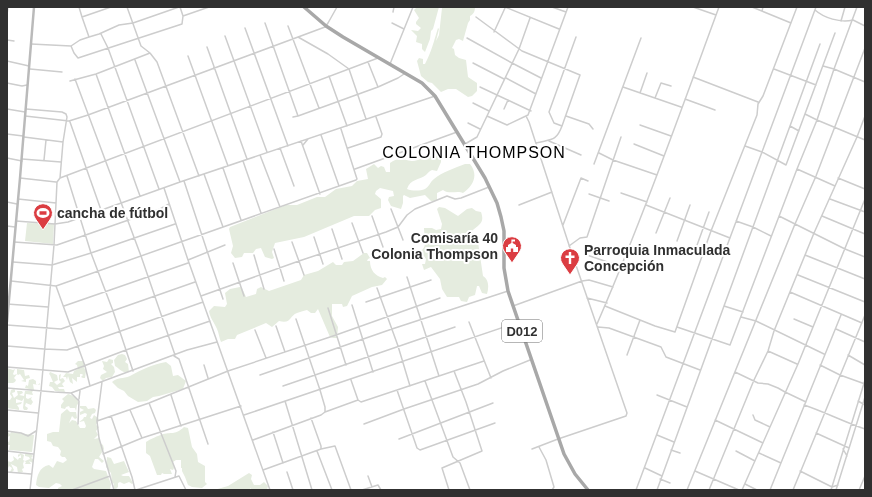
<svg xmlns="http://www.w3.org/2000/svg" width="872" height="497" font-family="Helvetica,sans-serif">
	<rect width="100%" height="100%" fill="#fff"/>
	<path fill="#e5ecdf" d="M417 7H439L433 29 431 31 430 39 425 52 422 49V44L416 42 417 36 411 30 418 31 421 28 416 24V22L419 18 414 10Z
		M447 7H475C475 11 474 14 470 16V20L468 23 463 41 459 39 456 40 452 48 454 49 455 55 459 58 466 60 468 77 477 83V91L472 96 468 97 456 89H448L441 92 432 83 428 82 421 76 417 61 419 58 423 59V64H425C431 53 434 41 438 28L439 29 436 41 439 35 442 8Z
		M436 150 441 155V162L437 171 432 170C429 171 428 173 426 175 419 180 410 179 407 189 412 191 420 191 425 189 429 187 430 182 434 179 442 172 455 168 465 164H470C479 175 473 186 463 193 457 190 450 195 443 190L437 193V201H431L425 195 410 198 404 195 403 196V203L401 209 391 206 388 200 389 197 394 196 393 191 380 188 376 191 375 194 381 199V208L375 210 369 216H354L304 237 275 243 272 252 274 258 272 259 265 257 261 248 256 249 253 253H244L242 257 235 258 231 253 233 246 229 229 230 227 286 205H297L317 197H325L336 189 352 186 357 181 368 179 366 169 374 164 378 168 381 166 384 167 386 172H390V163C398 157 403 160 412 161 419 161 430 155 436 150Z
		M439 207 445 208 458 216 467 209 472 208 476 211 481 212C485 224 479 224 471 232L473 238H469L456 233 455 236 464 242 472 241 478 242 483 276C489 280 489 287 487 294L482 293 479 286H477L475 295 469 297 467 302 461 301 459 297H447L442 289 440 279 431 267 424 270 422 264H425L426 259 422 254 421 251C428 246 424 236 424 228H432L436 230 441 229 442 224 437 209Z
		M27 223 54 224 53 244 25 241Z
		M364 253H367L370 258 368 259 367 261H370C370 270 375 276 383 278L385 277 387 279 382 285 372 287 352 296 347 306 343 307 342 304H332V316L338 327 337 338H333L330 337 318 309 315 313H311L307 310C303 311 300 312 297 313 289 316 292 324 279 321L272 327 266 323 237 335 235 339H228L221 342C219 338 219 333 217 329 214 322 210 318 209 311L214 306 225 307 227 304 225 293 230 289 240 287 242 288 246 297 256 294 257 289 261 287 269 291 301 280 304 275 318 271 333 262 336 265H342L344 262 353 261Z
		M122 354 125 355 127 359 125 362 128 364 129 372C123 374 120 369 115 366L114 360 118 355Z
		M109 359 113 360V363L111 364 114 367 115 372 112 377 106 378 103 381 100 378 101 375 107 372 103 369 104 366 102 361 107 362Z
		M78 361H83L84 364V368L86 371 85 378H83L81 377 83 375 82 374H80V377H77V382L72 378 73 384 70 382 68 376 67 380 66 377H63L66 373 73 374 74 371 78 369 77 365 75 364Z
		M166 362 171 366 173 376 178 375 186 381 183 389 159 396 153 397 147 401 138 402 128 396 124 391 118 388 112 382C117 377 123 379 130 376 141 370 153 364 166 362Z
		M7 368 13 370 15 369 13 374 14 375 17 374V369L24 370 25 376 29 375 30 378 26 379V382L21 381 24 380 20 374 18 375 17 374 14 378 16 380C15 384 11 383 8 383Z
		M50 372 57 375 58 380 54 382 57 385 61 382 59 380V375L61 374 60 379 63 378 65 381 62 384 64 387H58L59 389H64L65 392 55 391 52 387 49 386 50 382H53L50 375 49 374Z
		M33 379 36 381V384L38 385 40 383V384L39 385 33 384 34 390 32 392 33 395 26 394V398L28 399 32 397 31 399 33 402 31 405 26 403 25 406 28 408 27 410H24L23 408 24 398 22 401 16 399V403L22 402 21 404 17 405 19 408V410L7 408V400H10L12 397 10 394 11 390 14 389 15 390V392L12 393 14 398 18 395 17 391H22L23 393 19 395 24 396 25 391H31L29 389 25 388 26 385 28 386 29 380Z
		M68 394C73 395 77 398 79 403L77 405 76 411 75 408H70L69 406 66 407 65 409 61 408V405L64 401 62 399Z
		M80 406H86L88 409 94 408 96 410 95 413 92 414 90 418 92 419 94 415 99 419 96 425 99 427 96 431 98 435 94 439 99 438 100 443 103 445 104 449 99 457 104 461 102 463 98 459H95L92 467 94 469 106 471 111 484 110 490H58V488L62 486 60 484 56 483 49 488 39 487 36 485C37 476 39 467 49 465L53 468 57 461 63 463 67 460 65 457H62L60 455 61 451 58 447 53 446 51 442 47 441V434L53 432H59L61 414 67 409 70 412H76L77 418 75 419 72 416 69 423 72 420 76 421 80 428H85L86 426 84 421 79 422 83 419 84 417H86L87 414 85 413 80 415V412L84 410 80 408Z
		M184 427 188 428 192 447 197 454 198 462 205 466V482L207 484 202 488 192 487 188 485 185 477 182 471V468H181V460H176L173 462 174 468 173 470 170 469 172 474H164L162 473 161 475H157L150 456 146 453V442C150 439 158 436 163 434 173 432 175 435 184 427Z
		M7 431 10 434 11 432 34 435 32 452 9 450 10 445H7V441L9 442V444L10 436 7 437Z
		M20 453 24 455 23 460 25 461 30 459 29 457 25 456V454H31L33 456 31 458 33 459V463L29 461 31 464H25L26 462 24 461 23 464 24 468 22 469 23 472 18 473 17 467 11 464 14 470 12 472H10L12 468 9 466 7 470V461L11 462 14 460 13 456 18 460 19 458H21V455L18 457V454L19 455Z
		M107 457 111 458 114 464 124 461 129 472 121 475 123 476H129L133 483 132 484 129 482 124 484 120 482 118 483V487L116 489 113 488 114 484 112 482 111 473 106 467Z
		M249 473 252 475 251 479 254 485H260L264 482 268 486 267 490H251V488L249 490H214L228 486Z"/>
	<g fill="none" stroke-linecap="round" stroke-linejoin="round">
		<path stroke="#cdcdcd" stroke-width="1.5" d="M79 7 82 17 111 7
			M127 7 141 46 150 53
			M505 7 559 29
			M552 7 566 12
			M693 7 716 15
			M752 7 791 23
			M815 10C824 18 840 23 853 20L865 26
			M762 11 763 7
			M393 12 394 7
			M7 15 8 7
			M183 16 209 7
			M476 17 522 51 580 75 562 126
			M841 21 845 7
			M265 23 298 116 293 117
			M392 23 404 29
			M288 26 319 108
			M245 28 288 146
			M494 32 505 8
			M101 34 108 48 159 189
			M225 36 267 152
			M89 37 99 34 119 25 133 23 179 7
			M298 37 328 54 349 69 366 119
			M467 38 512 63 541 78
			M7 40 14 41
			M31 44 71 46 74 53 78 58 182 24 183 16 180 7
			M71 46 80 40 89 37 82 17
			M207 47 247 159
			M188 56 228 166
			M135 60 180 182
			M7 61 29 66
			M368 62 378 87
			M473 63 504 79
			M390 64 413 7
			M823 66 834 69 865 82
			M30 69 62 72
			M774 69 816 85
			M96 74 140 196
			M329 76 347 126
			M693 77 758 102
			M506 78 536 94
			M75 79 141 256 175 355
			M70 81 96 74 150 53 157 62 199 176
			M7 83 22 86 27 85
			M480 87 531 111
			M623 87 681 107
			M640 93 647 73
			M655 98 661 83 671 86
			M685 99 715 110
			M473 103 489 111
			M7 109 25 112
			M26 109 62 112 66 114 67 117 63 142 60 178
			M504 109 508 100
			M805 114 817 120 865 140
			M25 116 69 121 88 115 325 27 328 23 337 7
			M298 116 378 87 398 78 404 74
			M487 116 507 125 528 115 568 7
			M526 116 529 122 569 245 627 413 626 416 558 439 532 449
			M566 116 589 124 593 129
			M70 122 101 210
			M468 123 480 129
			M640 125 671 136
			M799 131 790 126 820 44
			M7 134 23 136
			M321 135 339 186
			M24 137 63 142
			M301 141 320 194
			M549 141 581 155
			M536 143C551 139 556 142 562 126L554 123 549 112 576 37
			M465 144 477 137 519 49 530 18
			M634 144 664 156
			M303 145 308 139
			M745 146 762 152 786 165 835 33
			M280 148 294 186
			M348 148 381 137 382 134 376 117
			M599 153 613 160 657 175
			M260 155 280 207
			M7 158 22 161
			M22 159 61 162
			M44 160 46 140
			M243 161 261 213
			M594 164 641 38
			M223 168 241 220
			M355 169 457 132
			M797 169 835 186
			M204 174 223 227
			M67 176 91 253 113 311 133 371
			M20 178 56 182
			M838 178 865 189
			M184 181 223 299
			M164 188 188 260 270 490
			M621 193 647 202
			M589 194 609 201
			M18 199 56 203
			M830 199 865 212
			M7 202 17 204
			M519 205 552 192
			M646 205 730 238
			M391 209 403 240
			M372 216 383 247
			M779 216 845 249 865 257
			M822 216 865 234
			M16 221 55 224 68 222 180 182 435 96
			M736 221 753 227 771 236
			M352 223 363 253
			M563 225 581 178 588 181
			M7 226 15 227
			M332 229 342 259
			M656 233 670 198
			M314 237 323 264
			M677 241 690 205
			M14 242 57 245 160 209 169 204
			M292 242 304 275
			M569 246 580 238 587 237 621 137
			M696 248 709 212
			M274 249 284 281
			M254 255 264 289
			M587 255 622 267
			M805 255 865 279
			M188 260 225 245
			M13 262 52 265 91 253 175 224
			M233 263 244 296
			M798 275 865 302
			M407 277 439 376
			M11 281 56 286 356 180 357 179 341 129
			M56 286 85 366 90 386
			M377 288 398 346 410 386
			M790 292 862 323
			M201 296 299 261 386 232 398 227 407 215 415 209 447 196 455 199 461 198 489 187
			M587 298 607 303
			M366 302 431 280
			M7 304 48 307
			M352 305 373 372
			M64 306 188 263
			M513 306 582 281 589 280 613 287
			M605 306 655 326 675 332 711 231 757 115 758 104 763 96 797 7
			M724 306 790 126
			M328 308 346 365
			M741 317 756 321 824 354
			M794 319 813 327
			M469 322 491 378
			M597 324C642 220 680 113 719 7
			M7 325 61 329 195 282
			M276 326 285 352
			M598 327 609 328 661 347 666 357 700 370
			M677 327 730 345 797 169 817 120 834 69 857 7
			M836 329 865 342
			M255 330 266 358
			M7 346 44 349 67 350 203 302
			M768 351 797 364
			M627 355 640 320
			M848 355 865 365
			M174 356 179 359 208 444
			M204 365 208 378
			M820 365 840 375 865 384
			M7 367 68 372 126 350 210 321
			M735 372 758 383 768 384 778 388 785 392 806 402
			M260 375 392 329 508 291
			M351 380 358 400 361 402 484 361
			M425 381 453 457 460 463 470 490
			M102 382 97 421 99 438 114 490
			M283 386 455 327
			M7 388 54 392 71 393 187 350 217 342
			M397 390 417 448 420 450 495 423
			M71 393 79 401 78 424
			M171 395 181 426
			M657 395 687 407
			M79 399 80 391
			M285 401 312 490
			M858 401 865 405
			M149 403 176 471 175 477
			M804 405C825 412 844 422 865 429
			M7 410 38 413
			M130 410 142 438
			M325 412 358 400
			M244 415 519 322
			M753 415 755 420 770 427
			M111 416 132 477 135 490
			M715 420 763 443
			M97 421 149 403 228 371 336 335 440 298
			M364 424 404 409 478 384 503 371 530 360
			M7 431 21 433 28 436 36 431
			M273 432 283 463
			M816 433 849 448
			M657 435 674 442
			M399 439 493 403
			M253 440 321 415 325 412V407L320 390 296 319
			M539 447 546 460 554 487 552 490
			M321 449 335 446 351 490
			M843 449 847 456
			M671 450 680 453
			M7 451 33 454
			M317 451 332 490
			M736 451 755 461
			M759 453 781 463
			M103 454 142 438 241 406
			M645 468 662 476
			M263 470 321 449V446L311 418
			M695 471 739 490
			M800 471 832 487 838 485
			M7 472 31 474
			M287 472 293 490
			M368 476 372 487
			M660 479 670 483
			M745 484 757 490
			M30 490 41 391 54 245 57 182 60 178 378 58
			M72 490 110 476
			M136 490 179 476 186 490
			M362 490 378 485 381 490
			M449 490 442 468 482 451 466 402 454 371
			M636 490 816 7
			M657 490 724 306 743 312
			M687 490 795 224 816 176 865 48
			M709 490 754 380 768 351 774 331 814 233 857 137 865 116
			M742 490 798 364 865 199
			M770 490 841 315
			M793 490 865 315
			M831 490 865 380
			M836 490 865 397
			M859 490 865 476"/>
		<path stroke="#bababa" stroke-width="2.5" d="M7 322 20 178 34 7"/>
		<path stroke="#a8a8a8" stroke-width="3.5" d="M304 7 326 26 343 37 422 83 435 96 485 178 497 203 501 217 504 231V268L508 291 564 454 575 474 588 490"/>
	</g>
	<defs>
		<g id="stadium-pin" transform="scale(1)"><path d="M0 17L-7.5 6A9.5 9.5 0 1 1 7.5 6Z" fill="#db3d42" stroke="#fff"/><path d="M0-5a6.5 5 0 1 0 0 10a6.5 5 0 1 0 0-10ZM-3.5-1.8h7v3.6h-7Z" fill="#fff"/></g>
		<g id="civic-pin" transform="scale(1)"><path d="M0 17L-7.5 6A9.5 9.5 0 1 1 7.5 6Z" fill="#db3d42" stroke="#fff"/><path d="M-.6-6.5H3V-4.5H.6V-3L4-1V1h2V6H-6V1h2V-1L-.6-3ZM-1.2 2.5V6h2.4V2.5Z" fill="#fff"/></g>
		<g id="church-pin" transform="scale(1)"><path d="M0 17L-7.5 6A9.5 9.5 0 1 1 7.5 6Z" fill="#db3d42" stroke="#fff"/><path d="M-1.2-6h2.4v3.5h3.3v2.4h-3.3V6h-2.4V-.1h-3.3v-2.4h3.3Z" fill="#fff"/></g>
	</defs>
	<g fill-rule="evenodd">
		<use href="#stadium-pin" x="43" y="213"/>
		<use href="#civic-pin" x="512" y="246"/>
		<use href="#church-pin" x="570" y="258"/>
	</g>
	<g text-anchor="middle" stroke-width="4" stroke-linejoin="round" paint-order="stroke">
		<rect fill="#fff" stroke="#6e6e6e" stroke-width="1" x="502" y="320" width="40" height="22" rx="3"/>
		<g font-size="13" font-weight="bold" fill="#303030">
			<text x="522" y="336">D012</text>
		</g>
		<g font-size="14" font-weight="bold" fill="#303030" stroke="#fff" text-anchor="start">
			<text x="57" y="218">cancha de fútbol</text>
			<text x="498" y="243" text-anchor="end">Comisaría 40<tspan x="498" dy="16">Colonia Thompson</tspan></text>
			<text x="584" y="255">Parroquia Inmaculada<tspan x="584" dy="16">Concepción</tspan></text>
		</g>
		<g font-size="16" letter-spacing="1" fill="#000" stroke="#fff">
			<text x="474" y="158">COLONIA THOMPSON</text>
		</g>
	</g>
	<rect width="872" height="497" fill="none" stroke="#303030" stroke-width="16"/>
</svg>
